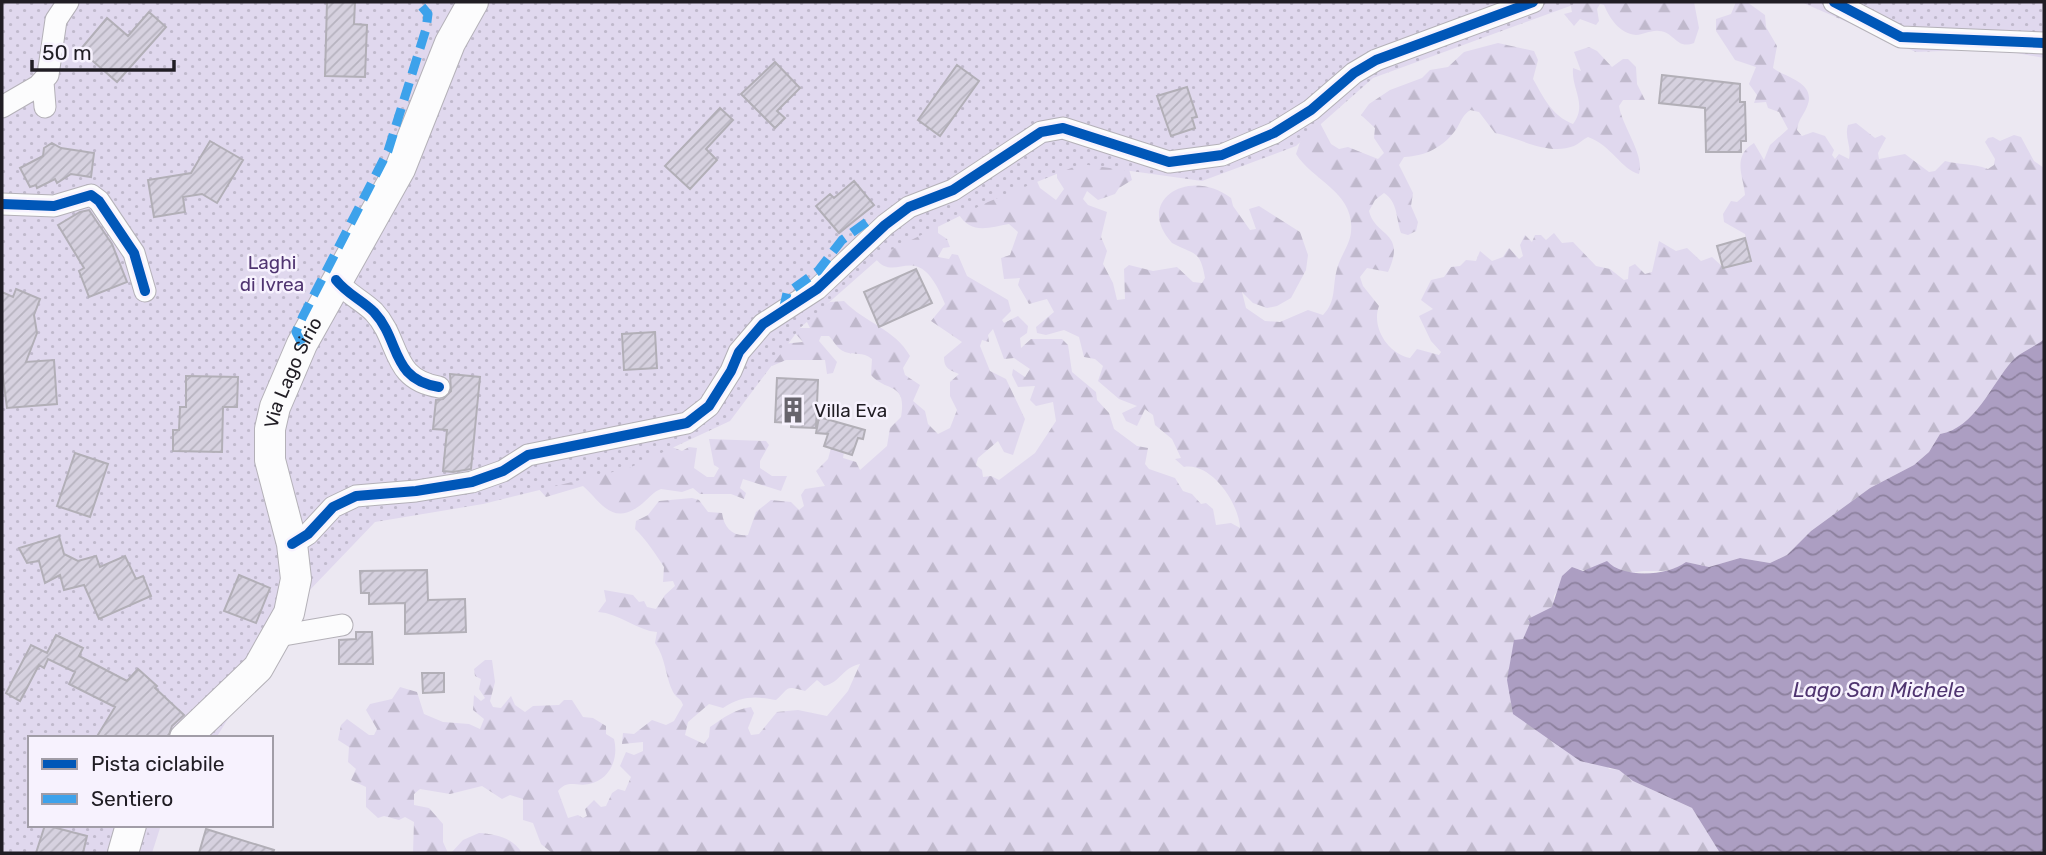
<svg xmlns="http://www.w3.org/2000/svg" width="2046" height="855" font-family="Rubik,sans-serif">
	<defs>
		<pattern id="forest-firs" width="22" height="20" patternUnits="userSpaceOnUse" patternTransform="scale(1.75)"><rect width="22" height="20" fill="#e0d8ee"/><path d="M5 1l3.5 6h-7zM16 11l3.5 6h-7z" fill="#c0b9cc"/></pattern>
		<pattern id="park-dots" width="8" height="8" patternUnits="userSpaceOnUse" patternTransform="scale(1.75)"><rect width="8" height="8" fill="#e0d8ee"/><path d="M2 2h.1M6 6h.1" fill="none" stroke="#c0b9cc" stroke-width="1.8" stroke-linecap="round"/></pattern>
		<pattern id="water-waves" width="16" height="10" patternUnits="userSpaceOnUse" patternTransform="scale(1.75)"><rect width="16" height="10" fill="#ac9ec2"/><path d="M0 5q4-4 8 0t8 0" fill="none" stroke="#8c809d"/></pattern>
		<pattern id="building-hatch" width="6" height="6" patternUnits="userSpaceOnUse" patternTransform="scale(1.75)"><rect width="6" height="6" fill="#d6d1df"/><path d="M-1 1l2-2M0 6l6-6M5 7l2-2" fill="none" stroke="#b7b3bf"/></pattern>
	</defs>
	<rect width="100%" height="100%" fill="#ece8f2"/>
	<path fill="url(#forest-firs)" fill-rule="evenodd" d="M1570 2H1694L1699 28 1694 43C1676 50 1675 32 1659 31 1651 30 1643 35 1636 35 1619 33 1610 19 1604 5L1600 4 1597 9 1599 21 1596 25 1580 19 1574 26 1564 14 1572 12Z
		M1736 2H1747L1765 15 1766 27 1777 46 1773 68C1784 77 1815 82 1808 104 1805 114 1798 119 1797 130L1802 136 1813 132 1825 136 1834 150 1832 155 1835 159 1839 154 1849 159C1852 146 1844 137 1848 125L1856 123 1875 138 1882 135 1886 138 1878 153 1879 159 1905 154 1929 172 1935 171 1945 161C1959 165 1972 163 1988 169L1994 165 1995 159 1985 142 1988 138 1993 137 2000 141 2014 135 2021 137 2034 161 2044 168V339C2035 347 2020 352 2012 361 1991 385 1975 428 1940 434L1929 452 1914 465 1870 488 1811 531 1787 555 1770 563 1740 558 1709 567 1686 562C1665 578 1651 566 1629 574 1606 565 1591 575 1572 567L1554 596 1553 607 1528 620 1531 623 1523 639 1515 641 1609 769 1619 770 1633 781 1692 808 1720 853H552L541 844 533 823 523 820V799L510 795 502 799 482 786 450 794 420 789 414 794V805L429 808 443 824V842L448 853H413L414 822 405 817 399 820 384 816 378 818 366 807V787L351 780 356 769 348 762 349 747 338 740 341 725 347 719 369 735H374L377 729 366 710 370 704 392 699 400 687 417 692 424 714 443 722 469 724 480 729 484 719 473 710 474 695 481 701 485 698 479 689 481 679 475 676 474 669 485 660H492L495 682 490 701 493 707 501 708 511 696 515 705 525 712 533 706 559 705 564 700H572L583 717 593 718 606 726V734L614 739C619 758 610 780 589 784 576 787 568 779 558 791L568 818 578 815 583 818 587 816 585 809 594 800 601 807 606 806 612 793 618 789 625 791 631 777 620 766 626 752 634 755 643 751V742L622 744 623 733 634 734 652 720 666 725 674 721 683 705C681 698 676 698 673 692 665 676 666 658 655 643L657 632C638 631 619 613 598 612L606 601 604 590 633 595 639 602 644 601 647 607 656 609 665 595 675 586 673 581 663 582 664 567C657 556 645 538 635 529L636 521 648 515 659 501 692 498 699 500 708 512 722 513C724 528 733 537 748 535L756 512 771 500 791 502 799 510 804 506 801 495 805 489 825 486 816 471 828 459 831 448 844 452 843 458 856 462 860 470 887 446 890 428 901 417C907 381 887 393 871 375L872 359C862 351 855 356 845 352 836 348 835 342 829 336H821L819 341 837 362 833 373 827 374 825 360H786L772 366 765 360 782 344 803 342 794 332 800 328H810L805 318 830 302 844 301C865 323 895 329 910 356L903 368 905 375 920 385 913 401 925 411 928 424 938 434 950 428 957 410 950 396V382L959 374C950 370 944 369 944 357L962 342 931 321 945 304C917 234 897 287 875 258L938 224V233L947 239 950 247 943 248 938 257 949 259 952 254 958 255 967 276 1008 300 1011 311 1002 320 1004 323 1018 316 1028 326 1027 333 1020 338 1021 348 1031 339H1062L1068 345 1072 372 1096 392 1097 400 1109 413 1114 429 1137 446 1148 448 1145 464 1149 469 1175 478 1183 491 1192 494 1201 504 1206 503 1213 509 1216 525 1231 523 1240 528C1239 503 1211 462 1184 467L1175 459 1181 458 1172 439 1155 425 1153 415 1145 409 1137 426 1126 421 1122 413 1137 406 1119 399 1098 381 1103 366 1095 359 1084 357 1079 337 1064 330 1046 335 1037 333 1036 327 1054 312 1047 299 1029 304 1018 285 1020 278 1004 279 1001 258 1010 255 1018 232 1009 224C990 227 971 236 958 213L1036 179 1040 188 1056 200 1064 189 1057 178V163L1127 162 1132 180 1119 188 1115 194 1098 200 1087 191 1083 199 1088 205 1107 212 1101 237 1107 251 1103 264 1113 283 1117 300 1125 299 1124 269 1129 265 1153 271 1177 267 1193 282 1202 283 1205 278C1200 249 1194 255 1172 243 1133 200 1190 166 1231 198L1233 206 1250 230 1256 229 1249 209 1259 206 1300 232 1308 255 1306 270 1291 298 1277 306 1267 308 1253 303 1242 292 1246 308 1265 321 1280 322 1308 310 1323 315C1337 301 1332 286 1337 269 1340 257 1350 244 1351 232 1355 192 1313 181 1296 154L1300 142 1320 123 1331 144 1339 149 1348 147 1378 159 1384 153 1374 138 1375 128 1361 115 1369 104 1390 90 1422 78 1430 70 1448 67 1464 52 1498 43 1534 51 1538 60 1533 79C1544 98 1551 115 1573 124 1588 104 1571 89 1573 68L1581 71 1574 52 1589 47 1597 51 1612 67 1623 59H1628L1636 67 1637 84 1645 100H1623L1619 106C1622 126 1645 155 1639 174 1622 170 1611 145 1588 137 1583 139 1579 144 1574 146 1548 156 1520 138 1495 133L1479 112 1470 110C1463 115 1461 121 1457 128 1444 147 1426 156 1404 157L1399 165 1413 193 1411 206 1418 222 1416 231 1408 235 1401 233C1396 218 1398 202 1384 193L1375 200 1369 211C1375 237 1407 231 1388 272L1367 268 1360 277 1363 286 1379 306C1371 327 1388 354 1410 358L1417 349 1439 355 1441 352 1431 341 1419 316 1433 309 1421 300 1431 280 1444 277 1451 267 1460 266 1466 260 1476 261 1480 251 1492 261 1503 257 1509 248 1519 259 1523 256 1520 245 1525 235 1532 242 1535 235H1541L1546 240 1554 233 1562 243 1573 242 1596 266 1610 269 1624 280 1628 279 1629 267 1635 264 1645 274 1652 272 1659 241 1676 251 1687 248 1701 261 1712 257 1724 268 1751 261 1745 234 1724 222 1723 214 1731 201 1737 202 1745 195C1744 177 1731 157 1754 143L1764 160 1770 145 1788 129 1779 112 1768 108 1766 102 1754 103 1757 95 1749 84 1756 67 1735 60 1716 31V19L1731 14ZM993 329 1004 359 1014 358 1030 369 1025 377 1013 369 1012 375 1018 387 1035 386 1030 400 1036 406 1053 402 1056 421 1035 453 999 480 991 476 983 477 982 470 976 465 978 458 998 441 1004 452 1013 455 1025 419 1006 379 990 371 980 346 982 340 989 342 988 335ZM860 664 848 691 827 716 798 710 777 712 759 734 751 735 748 728 754 713 751 707C733 710 725 717 710 727L709 737 704 744 685 735 688 722 709 704 723 708C742 696 754 696 776 700 790 688 784 685 805 691L817 680 824 686C840 683 843 667 860 664Z
		M709 439 766 441 769 445 760 461V468L772 476H787L781 491 743 479 740 488 746 493 744 499 731 494H700L693 488 682 492 661 489C653 492 650 497 643 503 613 528 602 503 583 486L546 497 536 486 660 442 682 451 689 447 697 448 694 468 707 477H714L719 468 714 465Z
		M142 825H161L152 853H138Z
		M479 833C496 834 513 838 522 853H451L463 840Z"/>
	<path fill="url(#park-dots)" d="M2 2H1581L1373 78 1296 146 1202 181 1081 164 988 202 885 253 800 328 730 421 629 468 483 504 375 522 306 594 216 738H30V825H150L141 853H2Z
		M1801 2H2044V58L1995 49 1916 52Z"/>
	<path fill="url(#water-waves)" d="M2044 339V853H1720L1692 808 1633 781 1619 770 1580 761 1513 714 1507 680 1514 640 1523 639 1530 623 1528 619 1552 607 1562 576 1572 567 1583 571 1607 561C1623 579 1668 576 1686 562L1709 567 1740 558 1770 563 1787 555 1811 531 1870 488 1914 465 1929 452 1940 434C1975 428 1991 385 2012 361 2020 352 2035 347 2044 339Z"/>
	<path fill="url(#building-hatch)" stroke="#b2afb7" stroke-width="2" d="M327 2H355L354 24 367 25 365 77 325 76Z
		M149 12 166 27 117 82 80 50 107 18 128 36Z
		M775 62 800 88 777 111 785 118 775 128 741 94Z
		M957 65 979 81 940 136 918 120Z
		M1662 75 1740 84V102H1745L1746 141H1741V152H1706L1705 108 1659 103Z
		M1187 87 1197 117 1192 118 1195 128 1171 136 1157 96Z
		M720 108 733 120 706 149 717 160 690 189 665 166Z
		M210 141 243 160 217 203 202 194 183 197 185 212 154 217 148 180 191 173Z
		M52 143 61 148 94 153 91 177 71 174 57 183 55 179 37 188 36 185 30 187 20 168 43 156 44 148Z
		M854 181 874 205 839 233 816 206 830 194 834 198Z
		M89 210 112 244 127 282 89 297 79 271 84 268 58 225 80 212Z
		M1745 238 1751 261 1723 268 1717 246Z
		M916 269 932 303 879 327 864 292Z
		M16 289 40 299 34 315 37 333 26 362 54 360 57 404 7 408 2 370V292L13 297Z
		M655 332 657 368 624 370 622 334Z
		M450 374 480 377 471 469 453 472 443 471 447 430 433 429 436 400 443 399 451 391Z
		M186 376 238 377 237 407H223L222 452 173 451V430H179L180 407H186Z
		M777 378 818 380 816 428 791 427V423L775 422Z
		M819 417 865 430 863 439 858 438 852 455 824 446 828 434 816 433Z
		M75 453 108 464 90 517 57 506Z
		M59 536 64 554 78 561 96 556 100 567 125 556 136 579 143 576 151 596 99 619 84 585 64 590 60 575 45 583 39 561 27 563 19 548Z
		M427 570 428 600 465 599 466 632 405 634V603L369 604V593H361L360 571Z
		M239 575 270 588 256 623 224 611Z
		M356 632H372L373 664H339V640L356 639Z
		M56 635 83 648 79 656 127 681 138 669 157 686 155 688 184 715 172 726 168 738H96L115 707 69 684 75 672 48 659 44 668 39 665 20 701 6 693 31 645 47 653Z
		M422 673H444V692L423 693Z
		M45 825 87 836 83 853H36Z
		M206 829 274 850 273 853H199Z"/>
	<g fill="none" stroke-linecap="round" stroke-linejoin="round">
		<g stroke="#b4b1b8" stroke-width="23">
			<path id="street" d="M1834 2 1901 37 2044 43
				M43 82 45 107
				M2 107 38 86 48 75 56 20 68 2
				M2 204 54 206 91 195 99 201 134 253 145 291
				M336 280C347 294 362 300 374 312 401 341 390 379 439 387
				M292 544 308 534 333 507 356 496 416 491 472 482 503 471 528 455 687 423 709 406 731 371 739 352 763 324 817 289 885 225 909 207 953 190 1041 132 1063 128 1169 162 1222 155 1274 133 1311 110 1354 73 1376 60 1533 2
				M278 636 342 625"/>
		</g>
		<g stroke="#b4b1b8" stroke-width="32">
			<g id="secondary">
				<path id="s1" d="M185 738 258 668 289 613 296 579 292 544 270 460V429L275 407 302 344 400 169 450 43 473 2"/>
				<path d="M123 853 131 825"/>
			</g>
		</g>
		<use href="#street" stroke="#fcfcfd" stroke-width="21"/>
		<use href="#secondary" stroke="#fcfcfd" stroke-width="30"/>
		<path stroke="#3da2eb" stroke-width="9" stroke-dasharray="18 9" stroke-linecap="butt" d="M783 311 787 293 818 271 842 240 868 221
			M302 344 296 332 303 316 388 151 426 29 428 14 418 2"/>
		<g stroke="#f7f2fe" stroke-width="15">
			<path id="cycleway" d="M1834 2 1901 37 2044 43
				M2 204 54 206 91 195 99 201 134 253 145 291
				M336 280C347 294 362 300 374 312 401 341 390 379 439 387
				M292 544 308 534 333 507 356 496 416 491 472 482 503 471 528 455 687 423 709 406 731 371 739 352 763 324 817 289 885 225 909 207 953 190 1041 132 1063 128 1169 162 1222 155 1274 133 1311 110 1354 73 1376 60 1533 2"/>
		</g>
		<use href="#cycleway" stroke="#0057b8" stroke-width="10"/>
	</g>
	<defs>
		<g id="building-bare" transform="scale(2.1)"><path d="M-4-6H4V6H1V3H-1V6H-4ZM-2.5-4.3h1.7v1.8h-1.7ZM.8-4.3h1.7v1.8H.8ZM-2.5-1h1.7V.8h-1.7ZM.8-1h1.7V.8H.8Z" fill="#67646c" stroke="#f7f2fe" stroke-width="2.5" paint-order="stroke"/></g>
	</defs>
	<g fill-rule="evenodd">
		<use href="#building-bare" x="793" y="410"/>
	</g>
	<g text-anchor="middle" stroke-width="5" stroke-linejoin="round" paint-order="stroke">
		<g font-size="19" fill="#503571" stroke="#f7f2fe">
			<text x="272" y="269">Laghi<tspan x="272" dy="22">di Ivrea</tspan></text>
		</g>
		<g font-size="19" fill="#201d24" stroke="#f7f2fe">
			<text dy="7" stroke="none"><textPath href="#s1" startOffset="413">Via Lago Sirio</textPath></text>
		</g>
		<g font-size="19" fill="#201d24" stroke="#f7f2fe" text-anchor="start">
			<text x="814" y="417">Villa Eva</text>
		</g>
		<g font-size="21" font-style="italic" fill="#4f3470" stroke="#f7f2fe">
			<text x="1879" y="697">Lago San Michele</text>
		</g>
	</g>
	<rect width="2046" height="855" fill="none" stroke="#201d24" stroke-width="7"/>
	<rect x="28" y="736" width="245" height="91" fill="#f7f2fe" stroke="#a19da7" stroke-width="2"/>
	<rect x="42" y="759" width="35" height="10" fill="#0057b8" stroke="#a19da7" stroke-width="2"/>
	<text x="91" y="771" font-size="21" fill="#201d24">Pista ciclabile</text>
	<rect x="42" y="794" width="35" height="10" fill="#3da2eb" stroke="#a19da7" stroke-width="2"/>
	<text x="91" y="806" font-size="21" fill="#201d24">Sentiero</text>
	<path d="M32 60v10h142v-10" fill="none" stroke="#201d24" stroke-width="3.5"/>
	<text x="42" y="60" font-size="21" fill="#201d24" stroke="#f7f2fe" stroke-width="5" paint-order="stroke">50 m</text>
</svg>
